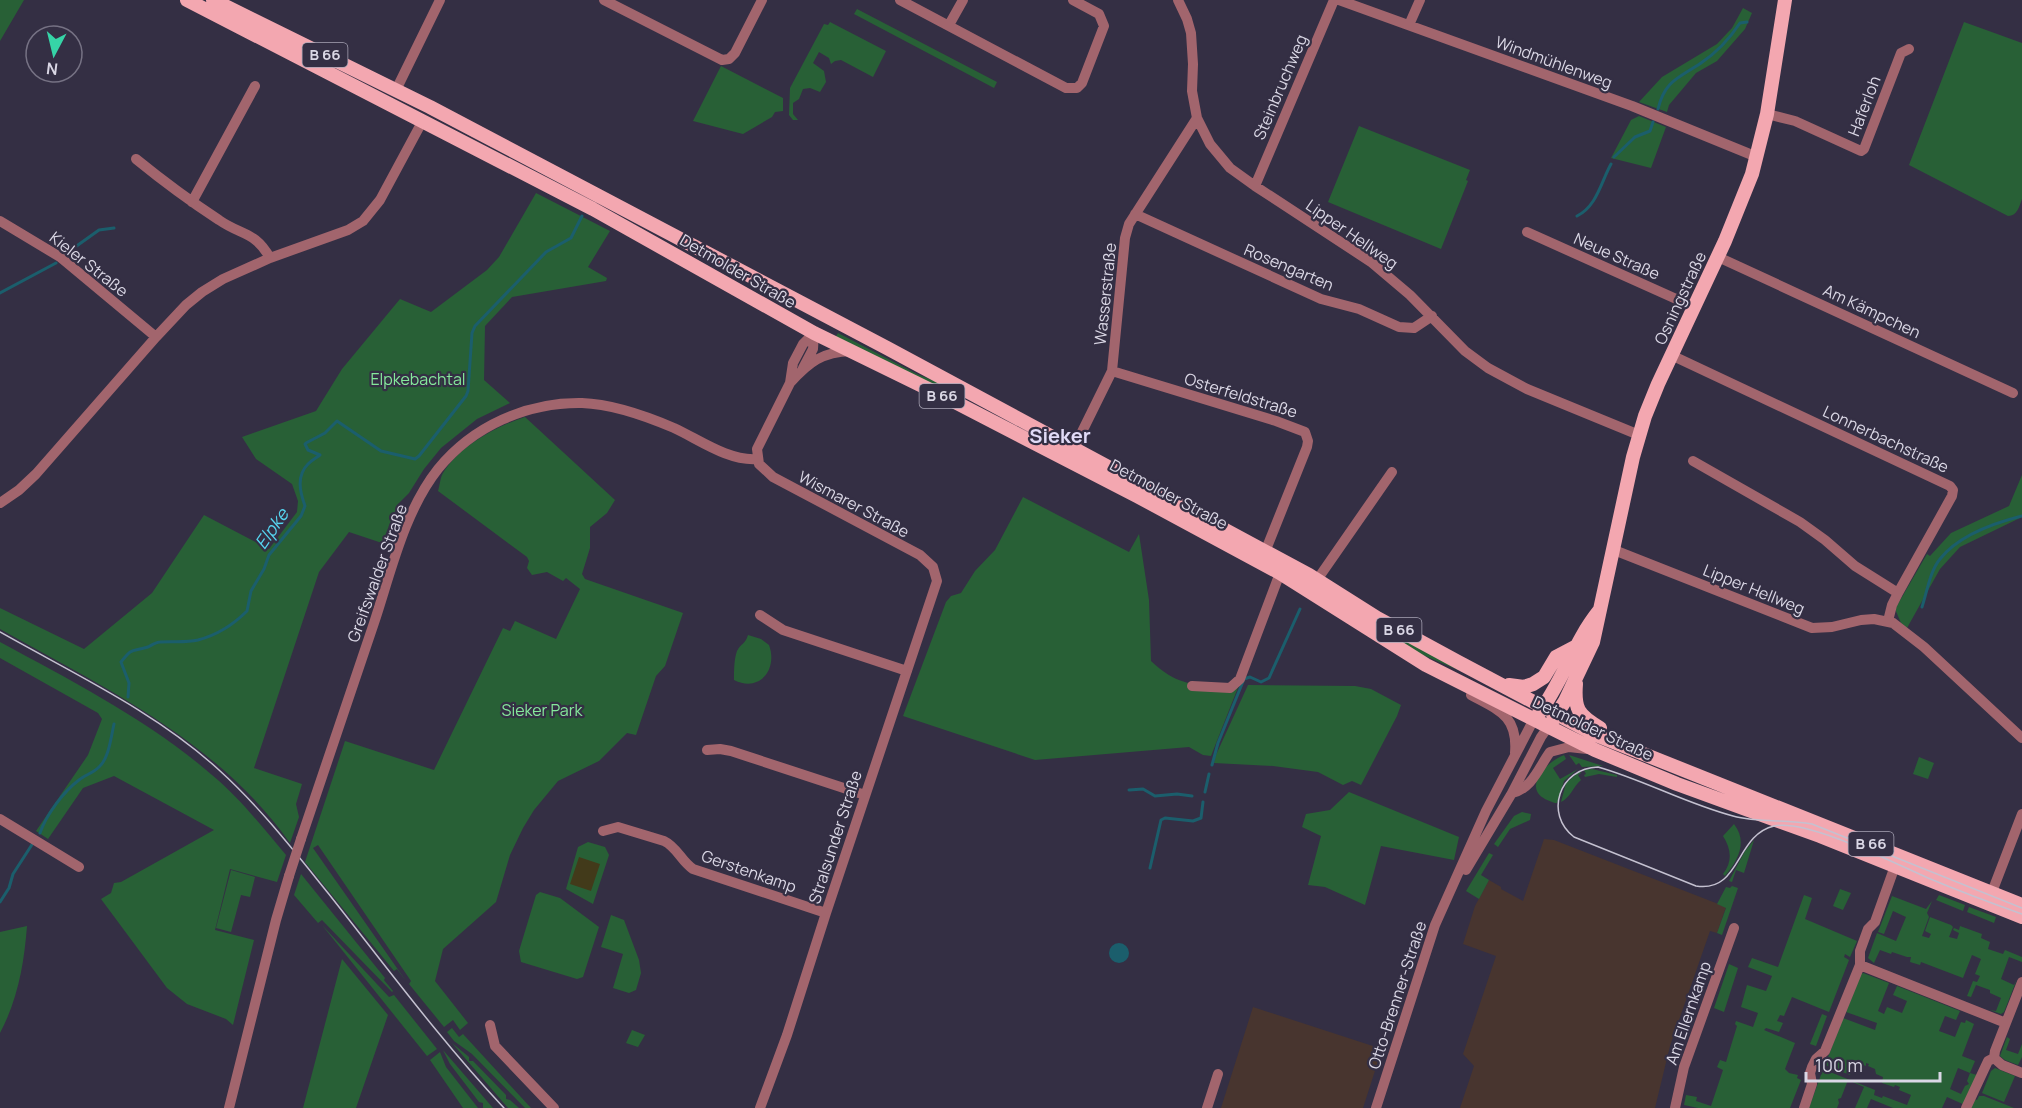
<svg xmlns="http://www.w3.org/2000/svg" width="2022" height="1108" font-family="Manrope,sans-serif">
	<rect width="100%" height="100%" fill="#342f44"/>
	<path fill="#48352f" d="M1544 839 1554 840 1726 907 1717 933 1710 931 1670 1046 1655 1108H1460L1474 1066 1463 1054 1496 956 1463 944 1475 906 1489 880 1501 887V889L1523 901Z
		M1253 1007 1382 1049 1363 1108H1221Z"/>
	<path fill="#286036" fill-rule="evenodd" d="M0 0H24L0 41Z
		M1743 8 1752 13 1745 29 1717 61 1696 73 1669 105 1667 112 1639 102 1662 77 1717 44 1732 28Z
		M857 9 997 82 994 88 854 14Z
		M830 22 886 51 873 77 841 60 835 61 831 64 829 58 819 52 813 63 824 71 826 82 820 92 810 88 803 89 799 99 793 103V114L798 120H793L789 115 790 88 824 24 828 25Z
		M1964 22 2022 43V199C2019 207 2017 216 2008 216L1909 165Z
		M721 66 783 98V111L775 112 772 117 743 134 693 121Z
		M1639 116 1666 127 1651 168 1611 158 1631 120Z
		M1359 126 1470 170 1466 180 1468 181 1441 249 1328 202Z
		M536 193 610 231 588 267 607 278 606 281 512 297 485 326 484 380 510 403 477 419 441 448 424 469 409 493 398 504 382 543 349 532 319 572 254 768 302 784 296 804 299 817 290 843C219 742 105 688 0 629V608L84 649 152 593 204 515 269 549 297 512 298 501 292 484 256 459 242 437 316 411 342 369 400 299 431 312 487 270 499 257Z
		M838 333 917 374 947 386 948 392 835 338Z
		M525 417 615 500 607 513 590 527V548L582 574 585 579 683 613 665 666 656 676 636 735 627 733 599 761 558 781 534 810 523 828 510 855 496 902 443 949 435 981 468 1023 460 1030 453 1020 444 1027 409 984 411 981 318 845 313 848 406 981 397 969 394 971 305 862 345 741 434 770 503 628 510 631 515 621 556 639 580 589 566 578 563 581 547 572 532 575 527 568 529 561 527 557 438 491C440 485 440 478 443 473 460 446 495 427 525 417Z
		M2022 475V517L1960 547 1940 569 1907 628 1901 623 1895 609 1927 554 1930 556 1951 533 2009 506Z
		M1023 497 1129 552 1139 534 1149 600 1151 661C1182 690 1199 684 1239 685L1211 756 1203 755 1189 747 1035 760 903 716 946 602 951 596 961 593 975 571 995 550Z
		M1337 600 1458 670 1416 652 1336 601Z
		M748 635 761 639 769 645C778 669 760 693 734 680 734 671 734 659 737 651 741 643 745 645 748 635Z
		M0 642C72 681 150 721 212 775 240 798 263 828 286 855L277 882 230 869 215 930 254 940 233 1025 226 1019 187 1004 167 988 101 899 111 893 114 883 121 882 214 830 114 776 83 788 48 839 36 831 88 755 102 719 98 713 0 658Z
		M1248 685 1355 686 1371 689 1401 705 1397 716 1361 785 1352 781 1343 785 1318 772 1273 766 1214 763 1215 757Z
		M1564 755 1566 759 1553 768 1560 779 1578 769 1564 781 1557 803H1555C1549 801 1541 798 1538 793 1529 779 1552 759 1564 755Z
		M1569 755 1603 766 1582 767 1579 763 1576 765Z
		M1919 757 1934 763 1928 779 1913 774Z
		M1592 769 1617 775V777L1599 774 1585 777 1584 775 1586 774 1584 770Z
		M1580 771 1581 773 1578 775 1581 780C1573 787 1570 798 1561 802L1566 783Z
		M1349 792 1459 837 1454 860 1381 846 1365 905 1325 887 1308 885 1321 836 1302 827 1306 814 1330 810Z
		M1522 812 1531 814 1530 820 1510 829 1498 847 1494 844 1514 816Z
		M1734 824C1748 842 1738 860 1725 876L1723 874C1733 861 1731 849 1723 836Z
		M1754 840 1744 873 1736 870 1732 882 1729 881 1745 851Z
		M588 842 605 847 609 855 593 904 566 889 578 847Z
		M1489 853 1493 855 1481 875 1489 880 1479 899 1466 891Z
		M231 870 255 877 250 897 241 895 231 932 216 928Z
		M301 874 385 978 384 980 393 991 392 992 322 920 318 923 294 895Z
		M1732 886 1738 888 1722 935 1717 933 1726 908 1717 904 1726 887 1730 888Z
		M1840 889 1851 893 1843 910 1833 906Z
		M540 892 560 898 599 927 583 977 577 979 521 962 519 951 536 895Z
		M1804 895 1812 898 1805 919 1857 941 1850 957 1845 954 1844 957 1849 960 1829 1012 1792 997 1784 1016 1780 1015 1777 1021 1783 1023 1779 1032 1766 1028 1764 1030 1795 1043 1785 1069 1789 1073 1798 1075 1797 1078 1801 1080 1790 1108H1698L1684 1105 1686 1095 1697 1097 1696 1101 1711 1106 1723 1070 1717 1067 1720 1060 1726 1062 1737 1026 1735 1024 1736 1021 1753 1027 1758 1013 1741 1007 1747 985 1766 991 1772 976 1748 967 1752 958 1778 967Z
		M1939 895 1965 905 1963 911 1936 900Z
		M1892 896 1926 909 1932 901 1927 913 1929 917 1922 936 1929 938 1931 934 1925 931 1930 917 1951 925 1953 927 1949 937 1957 939 1959 933 1953 930 1954 928 1959 930 1960 926 1982 934 1981 938 1990 942 1988 949 2003 954 2005 950 2022 957V962L2009 957 2001 979 2014 985 2017 979 2004 1012 2001 1014 1990 1010 1996 1011 2001 998 1990 993V990L1976 985 1971 997 1967 996 1973 981 1977 982 1980 976 1975 974 1981 959 1972 955 1963 978 1921 962 1920 965 1910 962 1911 957H1907L1892 952 1891 954 1880 950 1874 963 1868 958 1877 933 1896 941 1906 917 1893 911 1884 934 1878 932Z
		M1969 907 1996 917 1994 923 1967 912Z
		M611 915 624 920 639 960 641 973 636 990 629 993 613 988 623 954 601 947Z
		M322 925 389 997 394 995 437 1049 427 1056Z
		M27 926C24 964 18 999 0 1033V932Z
		M342 959 388 1015 356 1108H303Z
		M1729 964 1738 968 1724 1012 1714 1008Z
		M1863 973 1889 983 1878 1011 1884 1014 1887 1007 1902 1013 1907 1001 1893 995 1897 986 1960 1011 1956 1020 1945 1016 1939 1031 1955 1037 1961 1022 1965 1023 1966 1020 1974 1024 1962 1056 1975 1061 1970 1073 1977 1075 1965 1105 1947 1097 1942 1108H1893L1871 1099 1867 1108H1855L1864 1087 1848 1080 1841 1098 1838 1099 1839 1103 1837 1108H1809L1822 1072 1825 1070 1875 1090 1874 1095 1882 1098 1883 1096 1907 1105 1911 1095 1899 1090 1900 1087 1895 1085 1894 1087 1882 1083 1883 1077 1876 1074 1875 1069 1868 1066 1869 1064 1866 1063V1066L1855 1062 1850 1075 1825 1065 1843 1018 1875 1030 1877 1023 1846 1012 1861 974ZM1958 1068 1970 1073 1967 1081 1969 1084 1965 1086 1961 1094 1950 1089Z
		M1822 1014 1827 1016 1816 1046 1810 1044Z
		M452 1028 459 1037 463 1034 531 1108H525L472 1054 454 1041 447 1032Z
		M632 1030 645 1035 638 1047 626 1043Z
		M2007 1037 2010 1039 2006 1050 2018 1054 2022 1044V1057L2018 1065 2005 1060 2000 1056Z
		M452 1043 469 1057V1061H473L506 1095V1099L510 1100 519 1108H508Z
		M443 1050 493 1108H483V1103L479 1102 450 1064Z
		M440 1052 446 1067 478 1108H463L430 1060Z
		M1995 1068 2015 1076 2004 1102 1982 1093 1991 1071Z
		M1979 1096H1984L2014 1108H1968L1972 1098 1977 1100Z"/>
	<path fill="#423a1a" d="M579 857 600 864 591 891 570 884Z"/>
	<path fill="#1b5e6c" d="M1109 953a10 10 0 1 1 20 0a10 10 0 1 1-20 0Z"/>
	<g fill="none" stroke-linecap="round" stroke-linejoin="round">
		<path stroke="#1b5e6c" stroke-width="3" d="M1658 109C1665 80 1679 78 1701 63 1716 53 1730 38 1740 23L1747 22
			M1614 157 1635 137 1650 131 1653 122
			M1577 216C1597 206 1601 182 1611 164
			M64 255 99 230 114 228
			M0 293 56 263
			M1922 607C1927 592 1930 571 1940 559 1959 535 1994 523 2022 516
			M128 697 129 683 121 662C133 647 131 652 148 647 152 645 156 642 160 642 173 641 185 643 198 640 217 635 233 625 247 611L251 591 264 569 269 555 301 516 305 506C300 492 296 476 308 464 312 460 316 458 320 455L308 450 305 444 306 443 325 433 337 421 381 451 415 459 419 456 466 396 468 391 472 333 475 326 546 252 571 238 582 216
			M1212 765 1218 743 1244 679 1250 677 1261 682 1269 678 1300 609
			M1129 790 1143 789 1155 796 1177 794 1192 796
			M1205 792 1209 774
			M40 833C46 815 64 791 79 780 85 775 93 773 99 767 109 758 111 737 114 724
			M1150 868 1161 820 1165 818 1193 821 1201 818 1203 802
			M0 902 9 888 13 874 33 843"/>
		<path stroke="#a2656d" stroke-width="10" d="M604 0 722 60 729 59 735 53 762 0
			M900 0 1066 88H1077L1082 83 1104 26 1099 14 1073 0
			M1178 0 1187 19 1191 33 1193 64 1192 91 1197 118 1210 144 1230 168 1255 186 1371 262 1410 295 1465 351 1488 368 1527 389 1639 435
			M1339 0 1632 106 1757 157
			M949 25 963 0
			M1409 25 1420 0
			M396 90 440 0
			M1767 114 1795 121 1861 151 1864 149 1901 53 1909 49
			M136 159C163 181 190 201 219 220 242 236 255 231 270 258
			M1255 186 1334 0
			M192 202 255 86
			M1135 214 1321 299 1359 309 1399 327 1414 328 1432 316
			M0 221 60 257 156 337
			M1527 232 1694 307
			M1718 257 2013 393
			M1671 355 1950 486 1953 490 1952 496 1898 593 1892 605 1888 621
			M803 368 813 349 814 333
			M1112 371 1276 421 1305 432 1308 441 1307 447 1265 552
			M790 383C809 362 822 352 851 351
			M1074 448 1112 371 1125 238 1129 224 1197 118
			M1693 461 1800 522 1825 540 1855 566 1898 593
			M0 503 19 490 36 474 156 337 186 305 202 292 223 279 270 258 348 230 363 221 380 200 422 122
			M1614 550 1812 628 1832 627 1861 620 1874 619 1893 623 1924 647 2022 738
			M1317 580 1392 472
			M760 615 783 630 907 671
			M1192 686 1230 688 1240 679 1280 573
			M1471 695C1499 710 1518 716 1515 753
			M707 750 720 749 731 751 865 795
			M1512 793C1532 789 1539 767 1550 752L1569 747 1587 749
			M0 819 79 867
			M603 831 618 827 664 841C677 847 681 861 693 869L826 913
			M301 839C325 767 350 695 374 623 391 572 404 512 438 469 473 426 527 402 582 403 613 404 646 416 674 428 700 440 728 461 757 459
			M1466 870 1512 793 1541 737 1548 727
			M1992 892 2022 814
			M1860 965 2006 1023
			M490 1025 495 1046 554 1108
			M1994 1058 2002 1065 2022 1073
			M229 1108 276 920 289 876
			M760 1108 787 1035 826 913 937 581 933 567 920 555 773 477 759 464 757 449 790 383 793 363 803 344 814 333
			M1207 1108 1218 1074
			M1376 1108 1435 925 1486 811 1534 719
			M1675 1108 1684 1067 1734 928
			M1804 1108 1812 1084 1810 1073 1812 1067 1816 1059 1825 1051 1860 965V951L1868 929 1875 922 1895 866
			M1966 1108 1988 1061 1994 1058 1995 1051 2022 982"/>
		<path stroke="#f3a7b0" stroke-width="14" d="M187 0 593 209 814 333 953 401 1137 496 1280 573 1426 665 1595 750 1677 784 1820 836 2022 917
			M213 0 430 107 887 348 1309 575 1377 618 1458 662 1596 735 2022 905
			M1576 684C1574 709 1578 715 1600 728
			M1509 685 1524 687 1533 684 1544 677 1556 657 1575 647
			M1539 713C1563 681 1574 642 1599 611
			M1553 720 1565 701 1593 642 1633 457 1645 416 1658 384 1725 241 1752 174 1767 114 1785 0"/>
		<path stroke="#c4c1d0" stroke-width="1.5" d="M0 632C74 674 156 712 219 770 260 807 294 851 328 893 385 965 441 1041 504 1108
			M2022 908 1812 824C1785 819 1759 823 1733 816 1687 804 1644 780 1598 767 1559 768 1544 814 1574 837L1696 886C1741 893 1735 835 1774 826 1808 819 1894 863 1928 878 1959 891 1991 903 2022 914"/>
		<path stroke="#a2656d" stroke-width="10" d="M289 876 301 839"/>
	</g>
	<g text-anchor="middle" stroke-width="4.5" stroke-linejoin="round" paint-order="stroke">
		<g fill="#342f44" stroke="#a8a5b5" stroke-width="1.5">
			<rect x="302.5" y="43" width="45" height="24" rx="4.5"/>
			<rect x="919.5" y="384" width="45" height="24" rx="4.5"/>
			<rect x="1376.5" y="618" width="45" height="24" rx="4.5"/>
			<rect x="1848.5" y="832" width="45" height="24" rx="4.5"/>
		</g>
		<g font-size="15" font-weight="bold" fill="#dad7e5">
			<text x="325" y="60">B 66</text>
			<text x="942" y="401">B 66</text>
			<text x="1399" y="635">B 66</text>
			<text x="1871" y="849">B 66</text>
		</g>
		<g font-size="16" fill="#dad7e5" stroke="#342f44">
			<text transform="translate(1554 62) rotate(20)" y="6">Windmühlenweg</text>
			<text transform="translate(1280 87) rotate(-67)" y="6">Steinbruchweg</text>
			<text transform="translate(1864 106) rotate(-69)" y="6">Haferloh</text>
			<text transform="translate(1352 234) rotate(35)" y="6">Lipper Hellweg</text>
			<text transform="translate(1617 256) rotate(24)" y="6">Neue Straße</text>
			<text transform="translate(89 264) rotate(38)" y="6">Kieler Straße</text>
			<text transform="translate(1289 267) rotate(23)" y="6">Rosengarten</text>
			<text transform="translate(738 271) rotate(30)" y="6">Detmolder Straße</text>
			<text transform="translate(1105 294) rotate(-84)" y="6">Wasserstraße</text>
			<text transform="translate(1680 298) rotate(-65)" y="6">Osningstraße</text>
			<text transform="translate(1872 311) rotate(25)" y="6">Am Kämpchen</text>
			<text transform="translate(1241 395) rotate(17)" y="6">Osterfeldstraße</text>
			<text transform="translate(1886 439) rotate(25)" y="6">Lonnerbachstraße</text>
			<text transform="translate(1169 494) rotate(28)" y="6">Detmolder Straße</text>
			<text transform="translate(854 504) rotate(28)" y="6">Wismarer Straße</text>
			<text transform="translate(377 573) rotate(-70)" y="6">Greifswalder Straße</text>
			<text transform="translate(1754 589) rotate(22)" y="6">Lipper Hellweg</text>
			<text transform="translate(1593 728) rotate(25)" y="6">Detmolder Straße</text>
			<text transform="translate(835 837) rotate(-72)" y="6">Stralsunder Straße</text>
			<text transform="translate(749 871) rotate(19)" y="6">Gerstenkamp</text>
			<text transform="translate(1397 995) rotate(-72)" y="6">Otto-Brenner-Straße</text>
			<text transform="translate(1688 1013) rotate(-71)" y="6">Am Ellernkamp</text>
		</g>
		<g font-size="16" fill="#85e99b" stroke="#342f44">
			<text x="418" y="385">Elpkebachtal</text>
			<text x="542" y="716">Sieker Park</text>
		</g>
		<g font-size="18" font-style="italic" fill="#56d4ef" stroke="#342f44">
			<text transform="translate(272 529) rotate(-55)" y="6">Elpke</text>
		</g>
		<g font-size="20" font-weight="bold" fill="#e1dbf7" stroke="#342f44">
			<text x="1060" y="443">Sieker</text>
		</g>
	</g>
	<g transform="translate(54 54) rotate(187)"><circle r="28" fill="#342f44" stroke="#767284" stroke-width="1.5"/>
	<path d="M0-4.5L10 22L0 15L-10 22Z" fill="#36d4a7"/>
	<text y="-9" font-size="16" font-weight="bold" text-anchor="middle" fill="#dad7e5">N</text>
	</g>
	<path d="M1806 1072v9h134v-9" fill="none" stroke="#dad7e5" stroke-width="3"/>
	<text x="1815" y="1072" font-size="18" fill="#dad7e5" stroke="#342f44" stroke-width="4.5" paint-order="stroke">100 m</text>
</svg>
